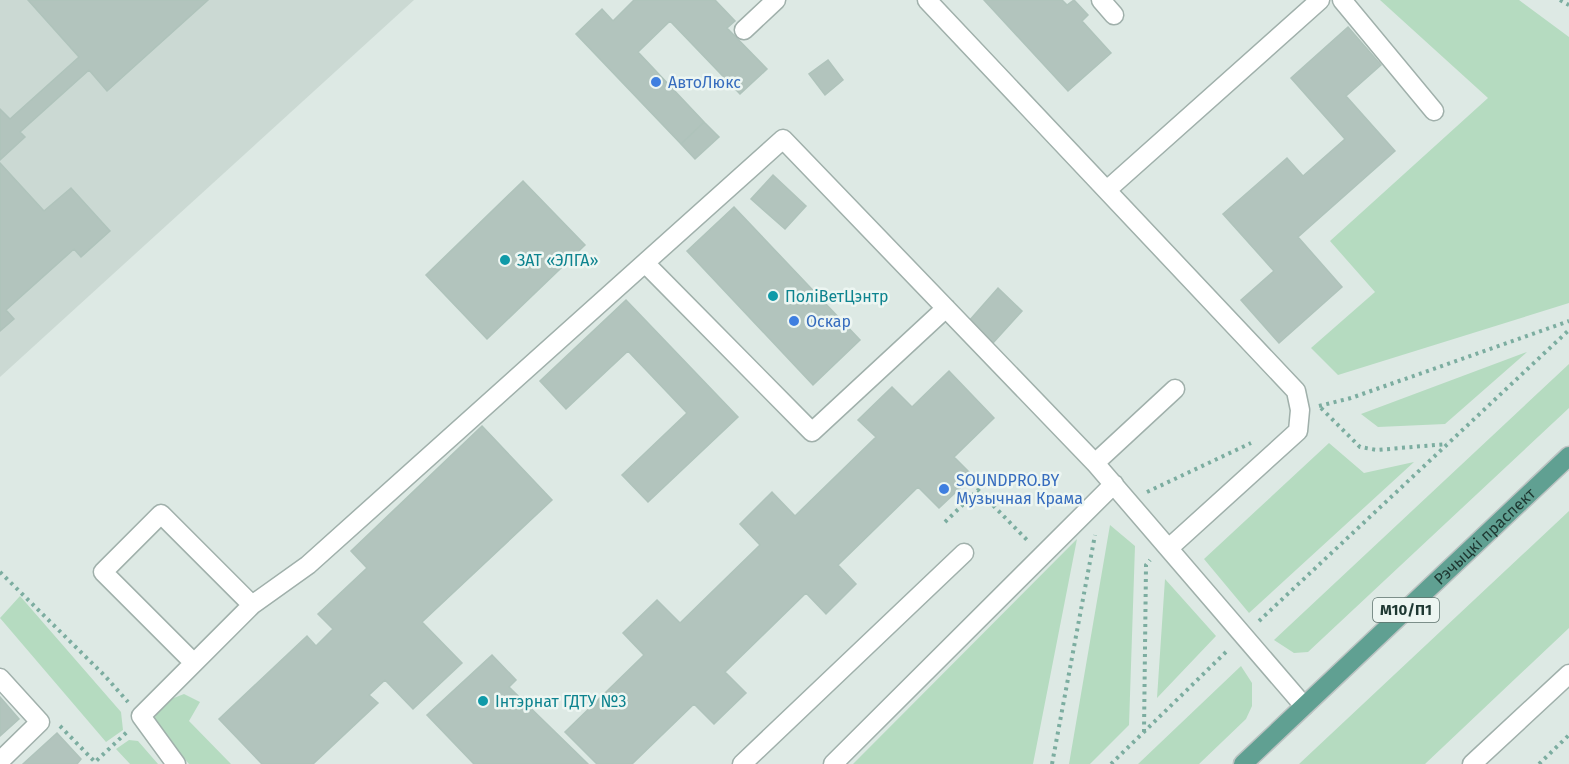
<svg xmlns="http://www.w3.org/2000/svg" width="1569" height="764" font-family="'Fira Sans',sans-serif">
	<rect width="100%" height="100%" fill="#dde9e4"/>
	<path fill="#cbd9d3" d="M0 0H414L0 377Z"/>
	<path fill="#b5dbc0" d="M1380 0H1519L1569 37V303L1338 375 1311 348 1375 292 1330 241 1488 98Z
		M1527 352 1445 424 1378 427 1361 414Z
		M1569 364V408L1308 652 1294 653 1274 640Z
		M1329 443 1364 473 1414 462 1249 613 1204 559Z
		M1569 511V628L1425 764H1299Z
		M1110 525 1135 546 1129 725 1090 764H1069Z
		M1077 539 1033 764H853Z
		M1165 579 1216 636 1157 698Z
		M20 596 121 712 123 730 106 742 0 618Z
		M1241 666 1252 683V706L1246 719 1199 764H1138Z
		M184 694 200 702 189 721 231 764H189L153 720 166 701Z
		M129 740 138 741 158 764H130L116 749Z"/>
	<path fill="#b2c4bd" stroke="#afc3bb" stroke-width="1.5" d="M28 0H208L107 91 89 70 20 132 25 137 0 160V109L10 119 79 57Z
		M634 0H715L735 21 727 28 767 69 740 94 670 21 638 52 704 122 681 144 576 34 602 9 613 21Z
		M984 0H1062L1067 5 1074 0 1088 15 1082 21 1111 53 1068 91Z
		M1348 27 1381 65 1346 96 1395 151 1298 237 1342 287 1279 343 1241 300 1274 271 1223 214 1287 158 1303 176 1345 139 1291 78Z
		M828 60 843 80 825 95 809 74Z
		M704 122 719 137 695 159 681 144Z
		M0 163 44 211 71 188 110 231 81 257 74 249 6 310 14 319 0 331Z
		M773 175 806 206 785 229 751 199Z
		M523 181 585 245 487 339 426 275Z
		M734 207 860 340 813 385 687 251Z
		M998 288 1022 311 993 343 969 321Z
		M626 300 738 417 648 502 622 475 687 413 628 351 566 409 540 381Z
		M949 371 994 418 954 457 973 476 939 508 918 487 838 565 856 584 826 614 806 593 725 672 746 693 714 724 694 704 632 764H597L565 732 644 655 623 633 657 600 680 623 760 545 740 524 772 492 795 516 876 437 858 420 892 387 912 407Z
		M482 426 552 500 422 622 462 663 413 709 385 680 369 695 378 703 313 764H262L219 719 307 636 316 646 333 629 318 614 367 568 351 551Z
		M492 655 516 680 509 687 588 764H474L427 715Z
		M0 697 19 719 0 736Z
		M57 733 81 759 77 764H23Z"/>
	<g fill="none" stroke-linecap="round" stroke-linejoin="round">
		<g stroke="#a0b0ab" stroke-width="21">
			<path id="minor" d="M927 0 1296 391 1300 410 1298 431 1169 548
				M1101 0 1114 15
				M1342 0 1434 111
				M744 30 776 0
				M1107 190 1320 0
				M645 263 812 432 946 308
				M1095 463 1175 389
				M252 605 308 565 783 139 1095 463 1304 706
				M0 678 40 722 0 761
				M176 764 141 716 252 605 161 514 103 572 194 663
				M742 764 964 553
				M833 764 1114 484
				M1472 764 1569 674"/>
		</g>
		<g stroke="#bcc3c2" stroke-width="21">
			<g id="major">
				<path id="s1" d="M1243 764 1569 456"/>
			</g>
		</g>
		<path stroke="#7cada0" stroke-width="4" stroke-dasharray="3 4.5" stroke-linecap="butt" d="M1560 0 1569 5
			M1319 406 1351 398 1569 321
			M1321 408 1360 447 1377 450 1447 444
			M1147 492 1251 443
			M945 522 978 490 1029 542
			M0 572 105 676 128 702
			M1259 621 1569 330
			M60 726 95 762 127 732
			M1144 732 1146 565 1150 560
			M1052 764 1095 535
			M1111 764 1229 649
			M1539 764 1569 735"/>
		<use href="#minor" stroke="#fff" stroke-width="18"/>
		<use href="#major" stroke="#60a092" stroke-width="18"/>
	</g>
	<g fill="#3f7fe0" stroke="#edf6f2" stroke-width="2">
		<circle cx="656" cy="82" r="6"/>
		<circle cx="794" cy="321" r="6"/>
		<circle cx="944" cy="489" r="6"/>
	</g>
	<g fill="#0f9aa8" stroke="#edf6f2" stroke-width="2">
		<circle cx="505" cy="260" r="6"/>
		<circle cx="773" cy="296" r="6"/>
		<circle cx="483" cy="701" r="6"/>
	</g>
	<g text-anchor="middle" stroke-width="5" stroke-linejoin="round" paint-order="stroke">
		<rect fill="#edf6f2" stroke="#5c716c" stroke-width="1.5" x="1373" y="598" width="66" height="24" rx="4.5"/>
		<g font-size="15" font-weight="bold" fill="#1e3832">
			<text x="1406" y="615">М10/П1</text>
		</g>
		<g font-size="16" fill="#366cbe" stroke="#edf6f2" text-anchor="start">
			<text x="668" y="88">АвтоЛюкс</text>
			<text x="806" y="327">Оскар</text>
			<text x="956" y="486">SOUNDPRO.BY<tspan x="956" dy="18">Музычная Крама</tspan></text>
		</g>
		<g font-size="16" fill="#0d838f" stroke="#edf6f2" text-anchor="start">
			<text x="517" y="266">ЗАТ «ЭЛГА»</text>
			<text x="785" y="302">ПоліВетЦэнтр</text>
			<text x="495" y="707">Інтэрнат ГДТУ №3</text>
		</g>
		<g font-size="16" fill="#1e3832" stroke="#edf6f2">
			<text dy="6" stroke="none"><textPath href="#s1" startOffset="332">Рэчыцкі праспект</textPath></text>
		</g>
	</g>
</svg>
